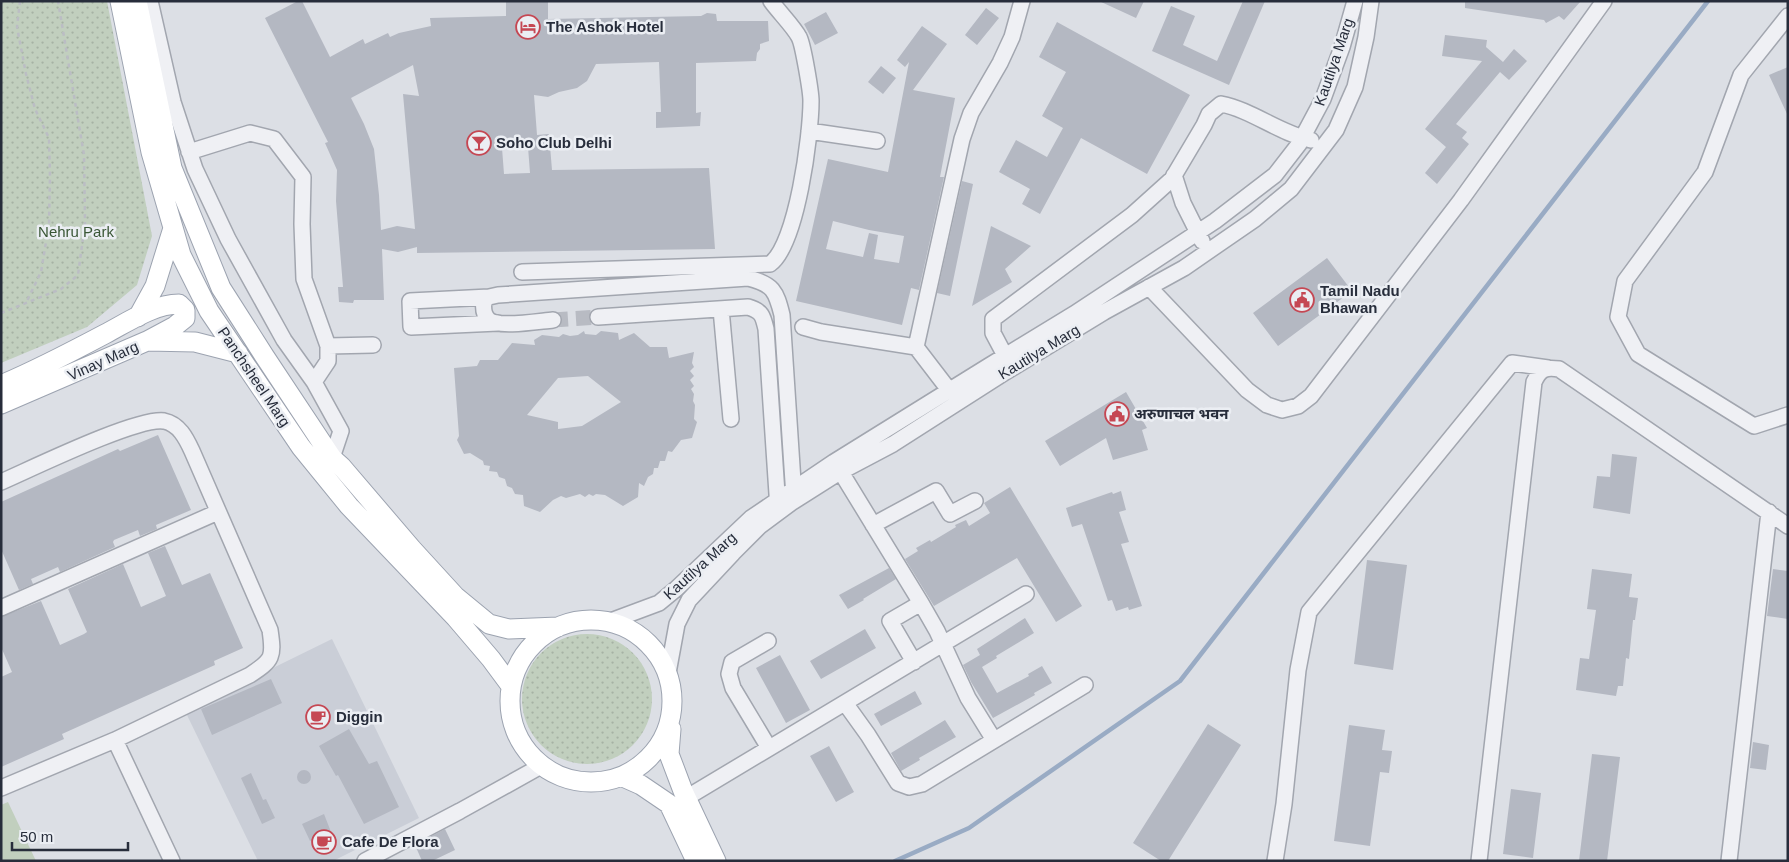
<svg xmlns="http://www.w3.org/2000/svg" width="1789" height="862" font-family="Helvetica,'Noto Sans Devanagari',sans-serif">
	<defs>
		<pattern id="park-dots" width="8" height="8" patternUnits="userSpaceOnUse" patternTransform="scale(1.25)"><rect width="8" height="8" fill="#c1cfbe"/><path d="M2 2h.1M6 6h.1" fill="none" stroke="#a6b2a4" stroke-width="1.8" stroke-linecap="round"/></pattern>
	</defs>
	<rect width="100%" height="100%" fill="#dcdfe5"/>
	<path fill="#caced7" d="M332 639 419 818 333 861H258L185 711Z"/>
	<path fill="url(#park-dots)" d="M1 1H107L152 236 137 285 87 327 1 363Z
		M522 699a65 65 0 1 1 130 0a65 65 0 1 1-130 0Z"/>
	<path fill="#c1cfbe" d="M8 802 36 861H1V805Z"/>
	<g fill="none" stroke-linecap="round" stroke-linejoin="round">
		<path stroke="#99abc4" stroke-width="4.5" d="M895 861 969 828 1180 681 1708 1"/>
	</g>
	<path fill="#b4b8c2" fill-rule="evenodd" d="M298 1H302L330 57 363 39 365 44 388 33 390 37 399 33 431 26 430 18 506 16V1H548V19L701 16 707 13 716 14 717 21H768L769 41 760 44V49L757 53 756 61 696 63V113L701 112 700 126 656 128V112H661L659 62 596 64 587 81 577 88 559 92 548 97 534 95 537 135 549 134 552 170 709 168 715 249 417 253V247L398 252 382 249 384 300H354L353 303 339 302 338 287H343L336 201 337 170 325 143 328 142 265 18ZM413 65 419 96 403 94 415 229 397 226 381 230 379 195 374 149 364 124 351 98ZM528 147 530 173 504 174 502 148Z
		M1099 1H1144L1136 18Z
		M1243 1H1265L1229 85 1152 51 1171 6 1195 16 1183 45 1217 61Z
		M1465 1H1581L1564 20 1559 16 1546 23 1544 20 1465 8Z
		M986 8 999 18 977 45 965 35Z
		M826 12 838 33 815 45 804 24Z
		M1057 22 1190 95 1147 174 1081 138 1040 214 1022 204 1030 189 999 172 1016 140 1047 157 1063 128 1042 116 1066 72 1039 57Z
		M922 26 947 44 913 90 955 98 940 177H944L919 290 911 288 902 325 796 301 828 159 888 172 909 62 905 67 897 60ZM833 221 869 230 904 236 899 263 874 259 878 235 869 233 863 257 826 249Z
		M1445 35 1487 40 1486 47 1503 62 1514 49 1527 61 1509 80 1500 72 1456 124 1467 132 1462 138 1469 144 1437 184 1425 173 1446 147 1425 129 1482 61 1442 56Z
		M881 66 896 78 883 94 868 82Z
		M1788 67V116L1769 75Z
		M962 181 973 184 950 296 937 293Z
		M991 226 1031 246 1005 269 1012 282 972 306Z
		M1327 258 1352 291 1278 346 1253 313Z
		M584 331 585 334 596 335 601 331 618 333 619 340 634 333 650 347H667L669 358 694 352 692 363 694 367 690 371 694 376 690 380 694 386 691 389 694 394 693 401 695 405 694 419 697 422 692 438 681 440 672 452 668 451 665 461H660L658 468H654L653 474 648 477 644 486 639 483 638 497 623 506 605 495 596 494 593 496 589 494 585 497 580 494 566 498 561 496 553 500 540 512 524 506 523 495 515 494 512 488 507 486 505 479 499 477 497 472 489 471 490 466 484 465 483 461 470 453 464 454 457 440 459 436 454 368 477 366 480 360H498L512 343 535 345 534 340 542 335 559 337 563 334 570 336 578 335ZM588 376 621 402 582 426 558 429V422L527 415 558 378Z
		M1126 392 1147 428 1142 430 1148 450 1113 460 1106 438 1060 466 1045 441Z
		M158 435 191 510 156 525 157 529 140 536 138 530 114 540 113 542 115 547 60 572 58 567 31 579 33 584 19 590 1 549V502L118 449 120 451Z
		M1612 454 1637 457 1630 514 1593 508 1597 476 1610 477Z
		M1010 487 1082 606 1056 622 1017 558 934 606 905 559 918 551 916 548 930 540 931 542 956 527 955 525 966 520 969 526 990 513 984 503Z
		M1121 491 1126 510 1119 512 1129 542 1121 544 1142 606 1129 610 1128 607 1116 611 1112 600 1108 601 1082 524 1072 527 1066 508 1112 492 1113 494Z
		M165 546 182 585 210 573 243 648 214 661 215 665 175 683 62 734 64 739 1 767V677L12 672 1 647V617L41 601 60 645 84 634 87 632 68 589 123 564 141 607 166 596 148 553Z
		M1367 560 1407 565 1393 670 1354 664Z
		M889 568 896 579 863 599 864 600 848 609 839 595Z
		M1592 569 1632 574 1629 597 1638 598 1635 620H1633L1629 659 1626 658 1623 686H1618L1616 696 1576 690 1580 658 1589 659 1596 610 1587 609Z
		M1773 569 1788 571V619L1767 616Z
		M1025 618 1034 633 996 656 997 658 982 667 997 693 1029 676 1028 674 1042 666 1052 683 1034 693 1035 695 993 718 971 682 963 665 980 655 977 649Z
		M865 629 876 648 821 679 810 661Z
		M780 655 810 710 786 723 756 668Z
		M271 679 282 703 212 735 201 709Z
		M915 691 922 704 881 726 874 714Z
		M945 720 956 737 919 758 920 760 901 771 891 753Z
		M1208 724 1241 745 1168 861H1161L1133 843Z
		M1349 725 1385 730 1382 750 1392 751 1389 773 1380 772 1370 846 1334 841Z
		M349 729 369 764 377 761 399 807 364 824 338 775 336 776 319 746Z
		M1753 742 1769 745 1766 770 1750 768Z
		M829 746 854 792 836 802 810 756Z
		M1592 754 1620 757 1607 861H1579Z
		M297 777a7 7 0 1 1 14 0a7 7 0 1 1-14 0Z
		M251 773 263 800 266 799 275 818 262 824 241 778Z
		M1511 789 1541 793 1533 858 1503 854Z
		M324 814 331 832 310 841 302 824Z
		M445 829 455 850 432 861H422L415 845Z"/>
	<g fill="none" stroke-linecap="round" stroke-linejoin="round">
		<path stroke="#b8bbc3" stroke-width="15" stroke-dasharray="15 8" stroke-linecap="butt" d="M553 320 598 317"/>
		<g stroke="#a2a6af" stroke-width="18">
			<path id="minor" d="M150 1 173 102 195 169 228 239 284 340 314 382 341 431 332 458
				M1788 16 1741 75 1705 172 1625 281 1618 317 1638 354 1754 426 1788 415
				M809 131 877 141
				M189 152 250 133 274 139 303 177 302 224 304 279 328 346V361L314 382
				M1174 175 1183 203 1202 241
				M522 272 770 264C797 245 811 134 811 101 811 92 803 44 799 37 794 27 778 11 771 1
				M1149 287 1247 390 1267 405 1282 410 1298 406 1311 396 1461 200 1604 1
				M489 297 410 301 411 327 498 323
				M721 309 731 419
				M598 317 748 307C762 311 763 316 766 329L778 509
				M553 320C540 321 499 328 489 320 483 315 483 308 484 301L489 297 498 295 748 278C773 284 776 291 782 315L794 497
				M803 327 821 332 916 347
				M328 346 373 345
				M1010 365 993 333V319L1132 215 1172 179 1204 125 1209 114 1221 104C1252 110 1279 133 1311 140
				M949 390 916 347 962 139 971 113 1000 63 1012 37 1022 1
				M836 464 921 603 937 631 968 698 994 740
				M1 482C31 469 137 417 164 421 179 424 186 438 192 451L270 630C274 657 273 660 250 675L115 740 172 861
				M873 525 936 491 950 514 975 501
				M1 608 218 512
				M608 622 659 603 676 589 751 518 834 462 987 367 1074 314 1215 221 1275 175 1299 144 1323 99 1342 47 1355 1
				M768 641 732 662 729 674 733 688 769 748
				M914 662 890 621 921 603
				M668 673 677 624 689 600 733 553 760 526 791 503 840 472 893 444 1004 373 1104 312 1184 268 1255 219 1291 189 1336 130 1355 87 1366 37 1371 1
				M845 703 868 735 898 783 909 787 922 784 1085 685
				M1 788 115 740
				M686 798 1026 594
				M365 861 460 811 541 766
				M1275 861 1284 804 1298 670 1309 612 1512 363 1548 368
				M1479 861 1534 382C1540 369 1545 367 1559 369L1788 526
				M1729 861 1769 512"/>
		</g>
		<g stroke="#9ca3b0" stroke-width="21">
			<path id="major" d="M120 1 151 152 181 255 209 311 301 447 349 506 456 618 491 659 511 686
				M137 1 172 168 221 288 265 357 332 458 341 466 412 549 455 596 489 624 509 629 558 627
				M138 317 155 286 173 228
				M1 385C37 370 71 352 105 334 128 322 154 304 179 304L185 310V318L175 326 147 341
				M1 404 147 341 195 342 238 353
				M510 701a81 81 0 1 1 162 0a81 81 0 1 1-162 0Z
				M671 729 669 754 683 791 716 861
				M623 777 641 785 669 804 696 861"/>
		</g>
		<path stroke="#bbbdc4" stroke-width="2.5" stroke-dasharray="4 4" stroke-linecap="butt" d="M20 1 17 27 26 74 35 109 49 138 50 176 49 224 41 272 26 303
			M1 313 61 289 78 275 85 223 84 155 58 1"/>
		<use href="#minor" stroke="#eff0f4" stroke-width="15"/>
		<use href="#major" stroke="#fff" stroke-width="19"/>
	</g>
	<defs>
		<g id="hotel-ring" transform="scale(1.25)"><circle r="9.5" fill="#ebeef3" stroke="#c54753" stroke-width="1.5"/><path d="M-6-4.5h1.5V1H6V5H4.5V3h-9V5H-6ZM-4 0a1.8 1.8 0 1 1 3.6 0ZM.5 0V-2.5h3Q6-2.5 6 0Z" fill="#c54753"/></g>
		<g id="bar-ring" transform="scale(1.25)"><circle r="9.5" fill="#ebeef3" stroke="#c54753" stroke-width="1.5"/><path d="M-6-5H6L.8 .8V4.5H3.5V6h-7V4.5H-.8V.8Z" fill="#c54753"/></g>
		<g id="civic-ring" transform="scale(1.25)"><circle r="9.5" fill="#ebeef3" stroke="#c54753" stroke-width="1.5"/><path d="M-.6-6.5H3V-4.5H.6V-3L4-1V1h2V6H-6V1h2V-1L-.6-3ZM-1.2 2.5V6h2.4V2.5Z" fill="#c54753"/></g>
		<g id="cafe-ring" transform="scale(1.25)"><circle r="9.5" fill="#ebeef3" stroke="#c54753" stroke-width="1.5"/><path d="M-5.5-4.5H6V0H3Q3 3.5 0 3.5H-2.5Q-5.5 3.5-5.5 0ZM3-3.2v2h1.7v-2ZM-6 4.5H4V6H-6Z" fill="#c54753"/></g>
	</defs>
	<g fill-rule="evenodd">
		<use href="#hotel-ring" x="528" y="27"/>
		<use href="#bar-ring" x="479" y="143"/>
		<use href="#civic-ring" x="1302" y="300"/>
		<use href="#civic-ring" x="1117" y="414"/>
		<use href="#cafe-ring" x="318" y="717"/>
		<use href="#cafe-ring" x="324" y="842"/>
	</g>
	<g text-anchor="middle" stroke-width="5" stroke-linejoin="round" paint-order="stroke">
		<g font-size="15" font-weight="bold" fill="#272d3b" stroke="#ebeef3" text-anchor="start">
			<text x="546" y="32">The Ashok Hotel</text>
			<text x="496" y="148">Soho Club Delhi</text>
			<text x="1320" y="296">Tamil Nadu<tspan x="1320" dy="17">Bhawan</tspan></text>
			<text x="1134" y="419">अरुणाचल भवन</text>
			<text x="336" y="722">Diggin</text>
			<text x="342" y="847">Cafe De Flora</text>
		</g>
		<g font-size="15" fill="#272d3b" stroke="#ebeef3">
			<text transform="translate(1334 62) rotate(-71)" y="5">Kautilya Marg</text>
			<text transform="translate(1039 352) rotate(-31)" y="5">Kautilya Marg</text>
			<text transform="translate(103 361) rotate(-24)" y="5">Vinay Marg</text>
			<text transform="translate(254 377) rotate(56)" y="5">Panchsheel Marg</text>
			<text transform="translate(700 566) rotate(-42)" y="5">Kautilya Marg</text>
		</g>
		<g font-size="15" fill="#395635" stroke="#ebeef3">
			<text x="76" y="237">Nehru Park</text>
		</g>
	</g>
	<rect width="1789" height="862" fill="none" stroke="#272d3b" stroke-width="5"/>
	<path d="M12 842v8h116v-8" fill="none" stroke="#272d3b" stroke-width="2.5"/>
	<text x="20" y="842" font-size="15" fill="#272d3b" stroke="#ebeef3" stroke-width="4" paint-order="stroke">50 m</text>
</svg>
